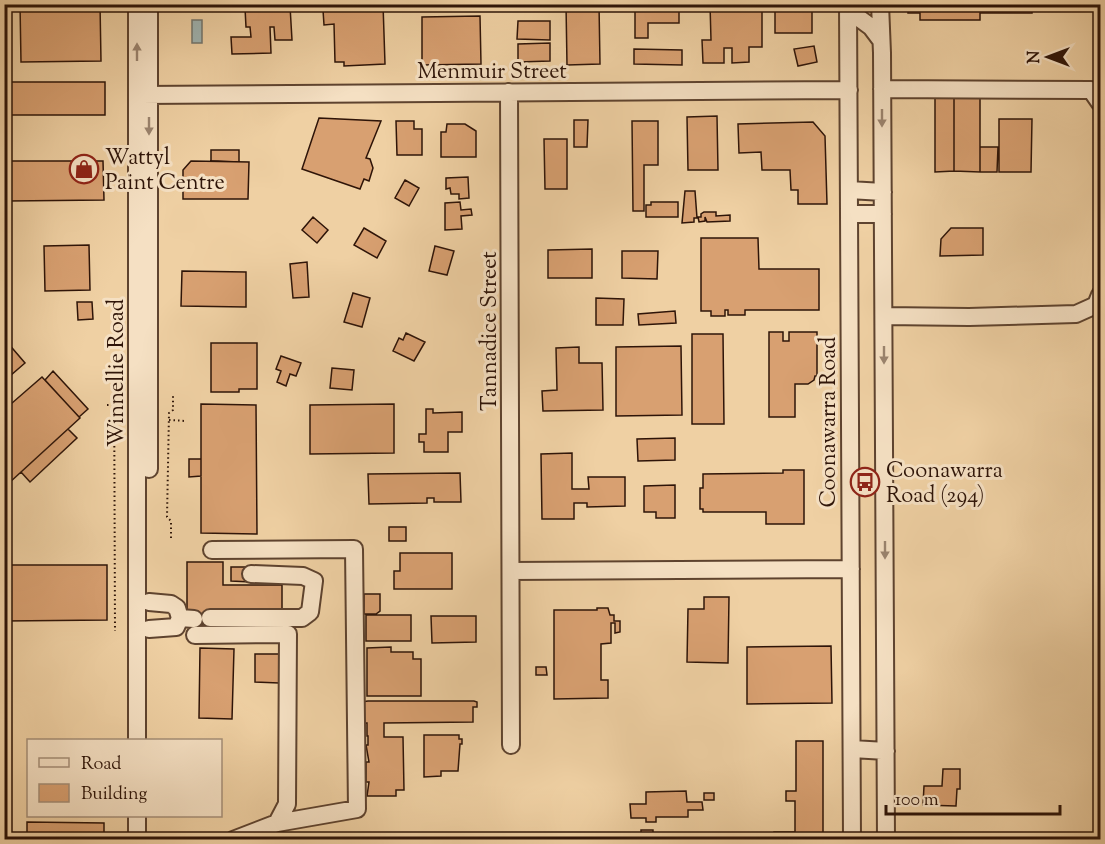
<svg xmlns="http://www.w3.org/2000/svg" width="1105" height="844" font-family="'Sorts Mill Goudy',serif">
	<rect width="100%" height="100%" fill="#efd0a3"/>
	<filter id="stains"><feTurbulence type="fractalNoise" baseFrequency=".00333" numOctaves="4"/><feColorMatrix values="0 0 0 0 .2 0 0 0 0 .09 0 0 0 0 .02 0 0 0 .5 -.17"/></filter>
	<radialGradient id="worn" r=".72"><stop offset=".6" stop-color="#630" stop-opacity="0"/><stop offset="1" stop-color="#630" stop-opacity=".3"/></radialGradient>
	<path fill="#9fb4b2" stroke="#72746e" stroke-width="1.5" d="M192 20H202V43H192Z"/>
	<path fill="#d8a071" stroke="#2e1408" stroke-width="1.5" d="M20 4H100L101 61 21 62Z
		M316 4H383L385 64 344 66V62H335L334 24 324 25 323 10H316Z
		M518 4H555V7L518 8Z
		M566 4H599L600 64 567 65Z
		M635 4H679V23H648V38H635Z
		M710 4H762V47H749V62L732 63V48H724V63H703L702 40H711Z
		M775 4H812V33H775Z
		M908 4H1032V13H980V20H920V13H908Z
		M290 6 292 40H275L274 27H270L271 53 232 54 231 37H251L250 27H246L245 8Z
		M480 16 481 64 422 65V17Z
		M518 21H550V40L517 39Z
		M550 43V61L518 62V44Z
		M814 46 817 62 798 66 794 49Z
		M634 49 682 50V65L634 64Z
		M4 82H105V115H4Z
		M935 98H954V171L935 172Z
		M954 98H980V172L954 171Z
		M717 116 718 170H688L687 117Z
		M319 118 381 121 366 158 370 159 373 168 369 181 364 179 360 189 302 169Z
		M999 119H1032L1031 172H999Z
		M574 120H588L587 147H574Z
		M396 121H414V129H422V155H397Z
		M632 121H658V165H644V211H633Z
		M813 122 825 136 827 204H798V190H791L790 170H762L761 152 739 153 738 124Z
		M447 124H465L476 131V157H441V132H446Z
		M544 139H567V189H545Z
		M980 147H998L997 172H980Z
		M211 150H239V162L211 161Z
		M8 161H103L104 200 8 201Z
		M191 161 249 162 248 199H183V170Z
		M468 177 469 198 459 199V194H451L450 188 446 189V178Z
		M405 180 419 188 409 206 395 198Z
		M685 191H695L697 218H694V222L682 223Z
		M460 202 461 210 471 209 472 215 461 216 462 229 445 230V203Z
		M651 202H678V217H646V205H651Z
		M704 212H716V216L730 215V221L707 222 705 217V221L699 222 698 217H701V214Z
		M313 217 328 230 317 243 302 230Z
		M364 228 386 241 377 258 354 245Z
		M951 228H983V255L940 256 941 239Z
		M701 238H758L759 269H819V310H745V315H728V310H725V316H711V311H701Z
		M89 245 90 290 45 291 44 246Z
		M435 246 454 251 447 275 429 271Z
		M592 249V278H548V250Z
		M622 251H658L657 279 622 278Z
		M307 262 309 297 293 298 290 264Z
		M182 271 246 272V307L181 306Z
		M353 293 370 298 362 327 344 322Z
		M596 298 624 299 623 325H596Z
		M77 302H92L93 319 78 320Z
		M675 311 676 323 639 325 638 314Z
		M769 332H783V341H789V332H817V376H815L814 380 808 384H795V417H769Z
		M406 333 425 342 414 361 393 351 399 338 403 340Z
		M692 334H723L724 424H692Z
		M7 342 25 363 4 381V344Z
		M211 343H257V389H239V392H211Z
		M681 346 682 415 616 416V347Z
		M579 347V363H602L603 410 543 411 542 391 557 390 556 348Z
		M281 356 301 363 296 376 290 374 286 386 277 382 281 371 276 369Z
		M332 368 354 370 352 390 330 388Z
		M53 371 88 409 79 417 45 380Z
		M42 377 80 418 9 483 4 478V410Z
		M201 404 256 405 257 534 201 533Z
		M394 404V453L310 454V405Z
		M426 409H433V413L462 412V432H448V452H424V442H419V434H426Z
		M68 429 77 438 30 482 21 472Z
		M675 438V460L638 461 637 439Z
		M572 453V489H589L588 477H625V506L587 507V503H574V519H542L541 454Z
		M189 459H201V476L189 477Z
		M783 470H804V524H766V512H703V509H700V488H703V474L783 473Z
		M460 473 461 502H434V498H427V503L369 504 368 474Z
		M675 485V518H656V512H644V486Z
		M389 527H406V541H389Z
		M400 553H452V589H394V571H400Z
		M187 562H223V585H282V612L210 625H195L194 610 187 611Z
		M4 565H107V620L4 621Z
		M231 567H251V582L231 581Z
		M364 594H380V611L376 614H364Z
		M704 597H729L728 663 687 662 688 609H704Z
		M597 608H608L610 615H614V621H620V632L615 633V623H611V643L601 644V680H608V698L554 699V610H597Z
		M366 615H411V641H366Z
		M431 616H476V642L432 643Z
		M831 646 832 703 747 704V647Z
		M391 647V652H413V659H421V696H367V648Z
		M200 648 234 649 232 719 199 718Z
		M255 654H279V683L255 682Z
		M536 667H546L547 675H536Z
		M368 701H474L477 702V707H473V722L384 723V737H403L404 790H396V796H367L369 782H366V762H369L366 745H368V736H367V723H361V702Z
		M424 735H459V739H462V744H460L458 771H441V776L424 777Z
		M796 741H823V833H827V840H774V832H795V801H786V791H796Z
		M943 769H960V789H957L956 806 923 805 924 786H942Z
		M686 791 687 802H702L703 810H688V817H656V822H646V818H631L630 804H646V792Z
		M704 793H714V800H704Z
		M27 822 104 823V840H27Z
		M641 830H653V840H641Z"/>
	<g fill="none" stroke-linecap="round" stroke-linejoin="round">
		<g stroke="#5e432f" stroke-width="20">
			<path id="minor" d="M137 4V740
				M848 4 852 840
				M880 4 882 53 886 840
				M848 10 871 27 880 39
				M882 89 1091 90 1100 103
				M509 92 511 745
				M141 95 849 90
				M849 190 883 192
				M849 214H883
				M884 316 969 317 1076 314 1096 305 1100 295
				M149 469V4
				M212 550 354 549 357 809 277 823
				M511 571 851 569
				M149 602 171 604 177 608 180 618 194 619
				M210 618H302L310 612 314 581 303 576 251 574
				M149 629 176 627 180 618
				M195 635 288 634 287 804 277 823 233 840
				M852 749 886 751
				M137 840V816"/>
		</g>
		<path stroke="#2e1408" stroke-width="2" stroke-dasharray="1.5 3" stroke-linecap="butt" d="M114 356 115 631
			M107 405H117
			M169 420 186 421
			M171 538V521L167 517 169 413 173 410V396"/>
		<use href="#minor" stroke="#f5e0c3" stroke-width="16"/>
	</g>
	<defs><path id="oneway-solid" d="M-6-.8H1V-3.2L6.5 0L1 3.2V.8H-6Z" transform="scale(1.5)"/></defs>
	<g fill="#9b846f">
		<use href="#oneway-solid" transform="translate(137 52) rotate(-90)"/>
		<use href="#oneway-solid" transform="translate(882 118) rotate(90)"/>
		<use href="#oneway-solid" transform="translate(149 126) rotate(90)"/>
		<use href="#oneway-solid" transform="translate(884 355) rotate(90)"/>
		<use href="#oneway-solid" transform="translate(885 550) rotate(90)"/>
	</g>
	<defs>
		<g id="shop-ring" transform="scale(1.5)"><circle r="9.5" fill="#f5e0c3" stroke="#8f2418" stroke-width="1.5"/><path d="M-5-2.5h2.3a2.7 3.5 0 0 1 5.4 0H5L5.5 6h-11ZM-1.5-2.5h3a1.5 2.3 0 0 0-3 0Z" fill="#8f2418"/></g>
		<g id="bus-ring" transform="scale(1.5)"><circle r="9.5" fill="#f5e0c3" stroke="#8f2418" stroke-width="1.5"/><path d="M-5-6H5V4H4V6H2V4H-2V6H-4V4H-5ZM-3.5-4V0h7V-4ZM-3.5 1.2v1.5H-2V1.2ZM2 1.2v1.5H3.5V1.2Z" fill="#8f2418"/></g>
	</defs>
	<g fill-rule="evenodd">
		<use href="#shop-ring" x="84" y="169"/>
		<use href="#bus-ring" x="865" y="482"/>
	</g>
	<g text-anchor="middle" stroke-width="6" stroke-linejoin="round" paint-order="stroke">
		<g font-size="22" fill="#2e1408" stroke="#f5e0c3">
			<text x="492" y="78">Menmuir Street</text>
			<text transform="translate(488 331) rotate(-90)" y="8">Tannadice Street</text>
			<text transform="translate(115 373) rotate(-90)" y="8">Winnellie Road</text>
			<text transform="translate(827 422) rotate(-90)" y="8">Coonawarra Road</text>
		</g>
		<g font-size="22" fill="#2e1408" stroke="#f5e0c3" text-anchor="start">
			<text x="105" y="164">Wattyl<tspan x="105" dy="25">Paint Centre</tspan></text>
			<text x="886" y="477">Coonawarra<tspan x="886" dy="25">Road (294)</tspan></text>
		</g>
	</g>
	<rect width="1105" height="844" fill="none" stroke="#efd0a3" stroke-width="24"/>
	<rect x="6" y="6" width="1093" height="832" fill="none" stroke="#2e1408" stroke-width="3"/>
	<rect x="12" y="12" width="1081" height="820" fill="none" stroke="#2e1408" stroke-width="1.5"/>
	<rect x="27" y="739" width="195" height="78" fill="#f5e0c3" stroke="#a58e78" stroke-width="1.5"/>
	<rect x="39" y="758" width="30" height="9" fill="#f5e0c3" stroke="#a58e78" stroke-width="1.5"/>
	<text x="81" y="769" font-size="18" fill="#2e1408">Road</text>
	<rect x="39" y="784" width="30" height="18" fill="#d8a071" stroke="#a58e78" stroke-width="1.5"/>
	<text x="81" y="799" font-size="18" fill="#2e1408">Building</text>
	<g transform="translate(1048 57) rotate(270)" stroke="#f5e0c3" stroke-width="4.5" paint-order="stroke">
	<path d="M0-4.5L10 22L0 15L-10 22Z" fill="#2e1408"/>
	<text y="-9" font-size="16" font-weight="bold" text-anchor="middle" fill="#2e1408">N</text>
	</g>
	<path d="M886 805v9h174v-9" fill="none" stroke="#2e1408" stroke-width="3"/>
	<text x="895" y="805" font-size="18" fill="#2e1408" stroke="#f5e0c3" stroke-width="4.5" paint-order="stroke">100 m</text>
	<rect width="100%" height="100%" filter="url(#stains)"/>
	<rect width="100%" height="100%" fill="url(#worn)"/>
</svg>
